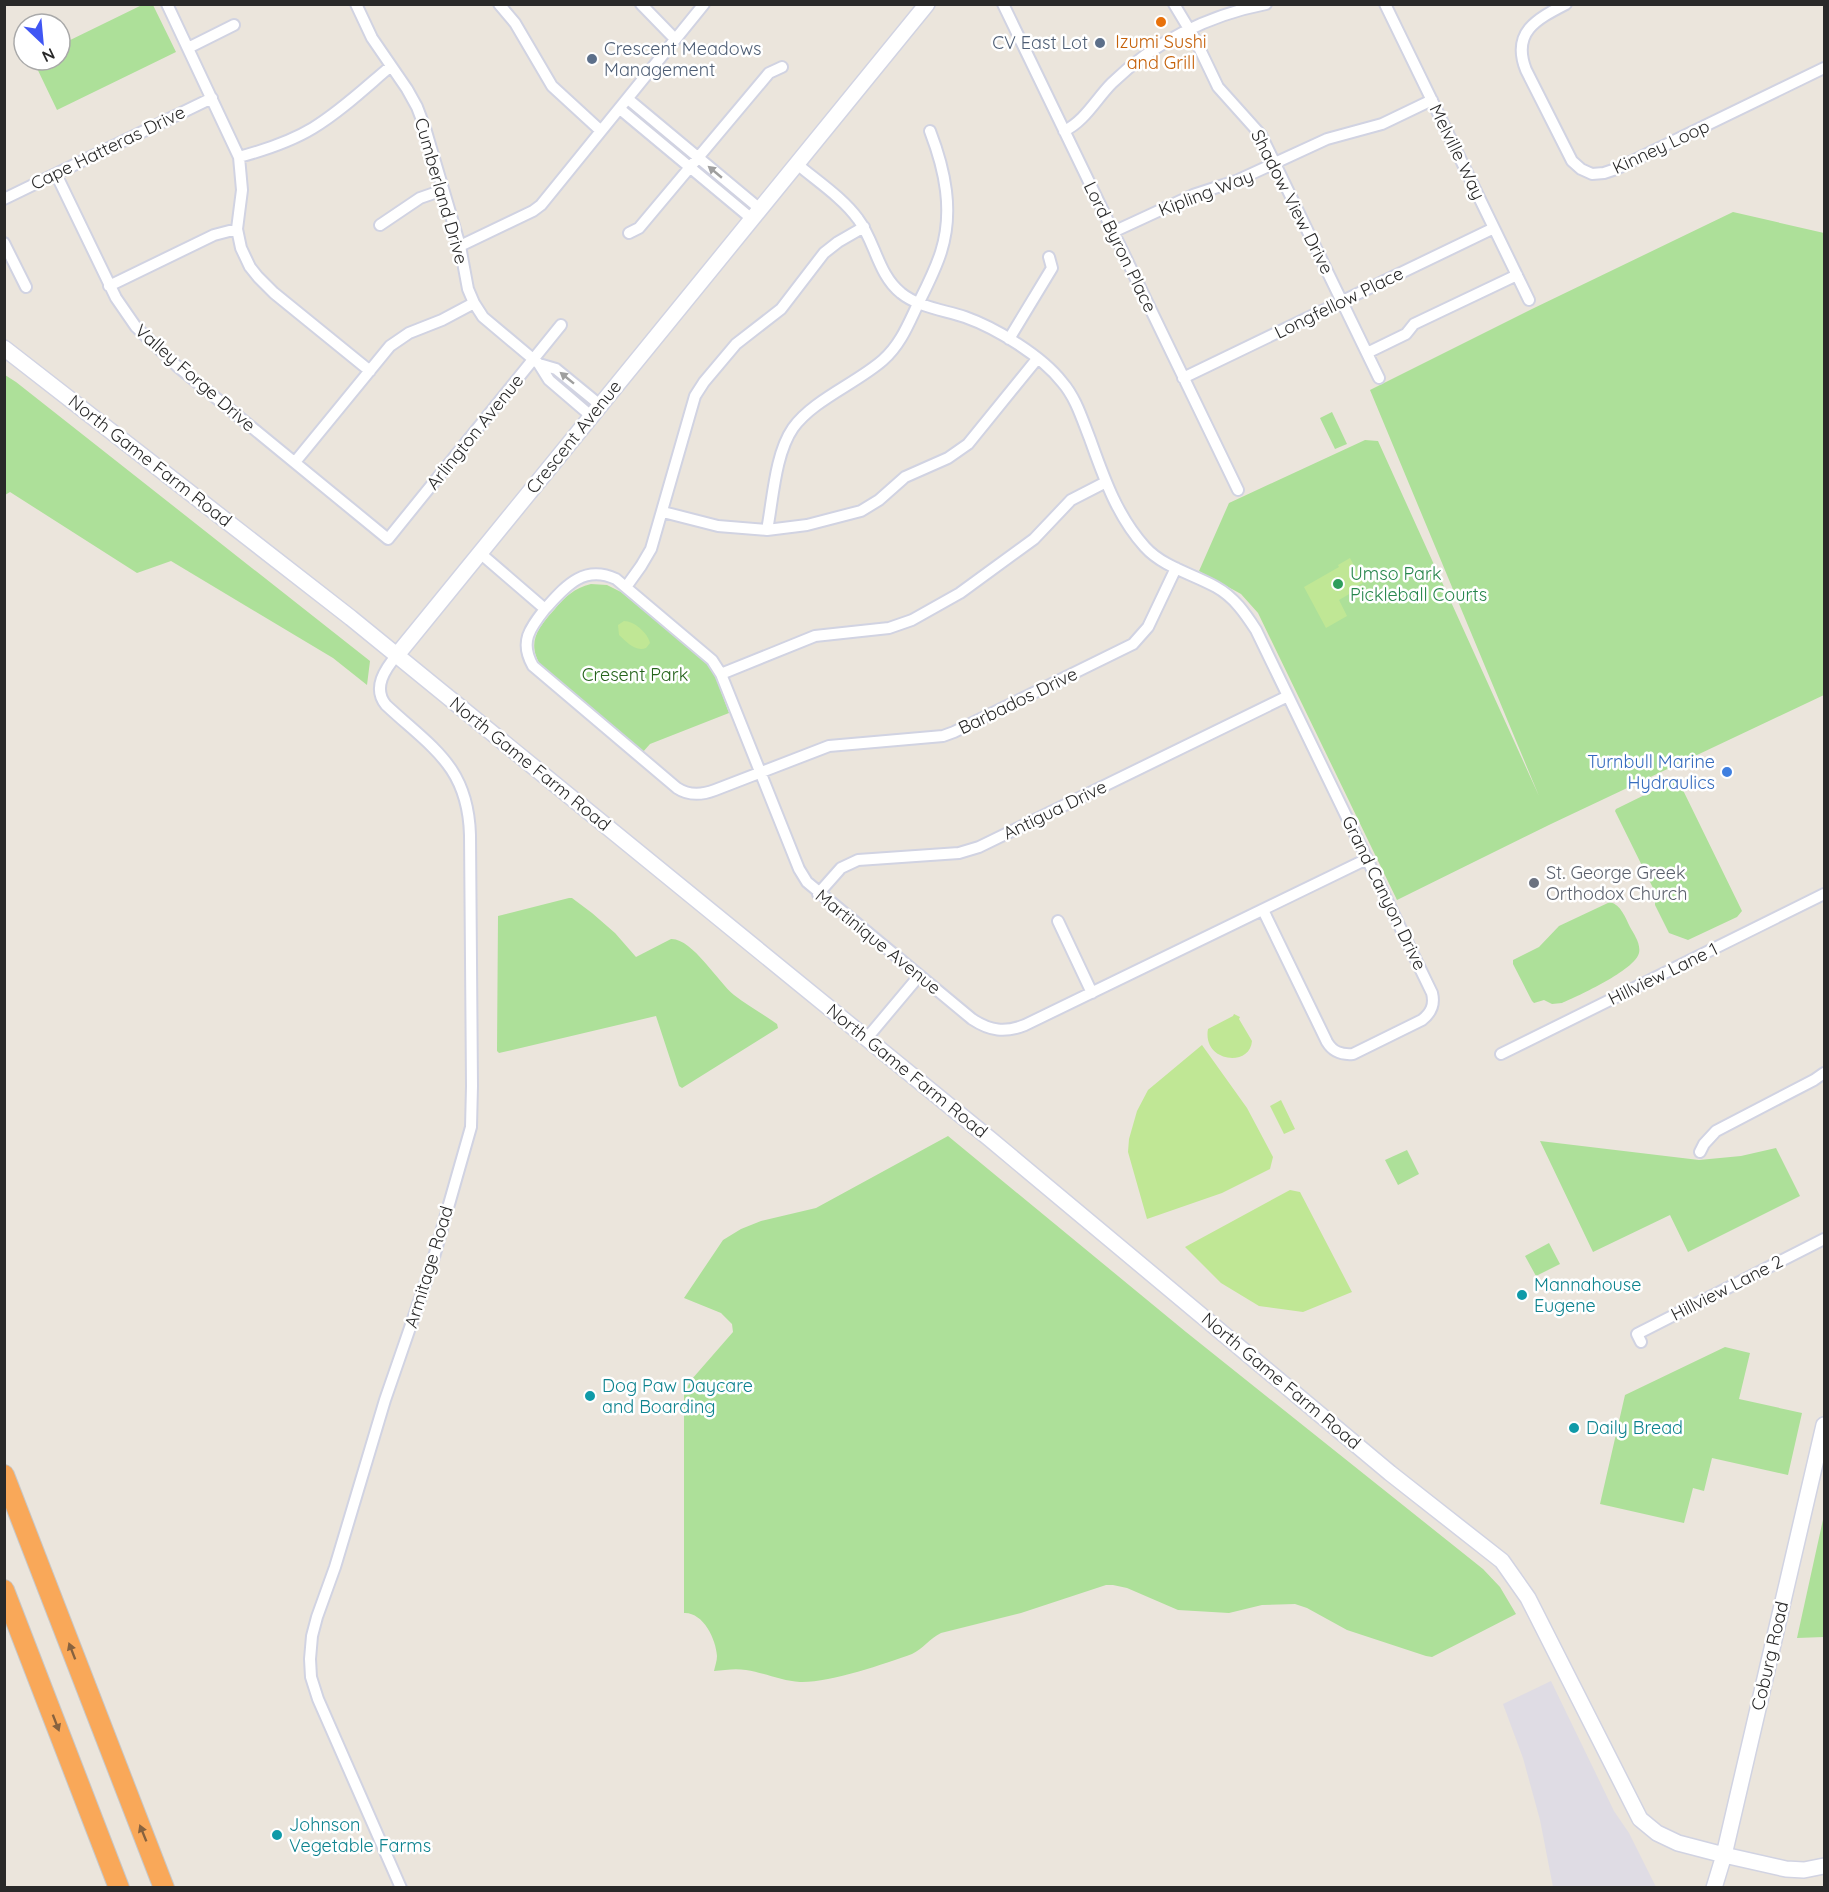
<svg xmlns="http://www.w3.org/2000/svg" width="1829" height="1892" font-family="Quicksand,sans-serif">
	<rect width="100%" height="100%" fill="#ebe5dc"/>
	<path fill="#dfdce4" d="M1551 1681 1614 1811 1629 1833 1656 1887H1553L1540 1820 1523 1758 1503 1704Z"/>
	<path fill="#ade099" d="M144 4 153 5 176 52 57 110 33 60H60V45Z
		M1733 212 1824 233V695L1551 824 1397 900 1258 613 1241 594 1199 571 1229 503 1365 440 1378 441 1539 796 1370 390 1532 309Z
		M5 375 16 382 370 661 367 685 333 658 171 561 137 573 10 492 5 495Z
		M1332 412 1347 444 1335 449 1320 418Z
		M591 584 607 585 621 592 708 664 716 678 729 713 650 744 642 753 542 668C526 643 537 629 554 610 565 597 574 588 591 584Z
		M1671 782H1677L1680 784 1742 911 1737 917 1688 940 1669 933 1655 905V892L1615 811 1616 809Z
		M569 898H572L592 913 615 933 636 957 671 939C692 938 718 982 734 995 747 1005 763 1014 777 1024L778 1028 682 1088 679 1086 656 1016 499 1053 497 1051 498 916Z
		M1610 902C1621 905 1625 917 1630 927 1634 934 1641 944 1639 953 1635 970 1578 996 1562 1003L1552 1004 1544 1000 1534 1003 1532 1001 1513 964V960L1539 947 1559 926Z
		M948 1136 1186 1332 1483 1569 1500 1587 1516 1614 1432 1657 1426 1656 1347 1630 1307 1608 1295 1604 1262 1605 1229 1613 1178 1610 1127 1588 1113 1585H1106L1021 1613 941 1633C930 1638 923 1649 912 1654 884 1664 829 1683 800 1682 782 1681 765 1673 746 1670 735 1668 725 1670 714 1671 715 1666 717 1661 717 1656 716 1639 703 1612 684 1613V1393L692 1379 733 1332 732 1324 721 1313 684 1298 723 1240 741 1229 761 1221 816 1208Z
		M1540 1141 1699 1160 1741 1156 1776 1148 1800 1196 1688 1252 1670 1215 1593 1252Z
		M1407 1150 1419 1174 1398 1185 1385 1160Z
		M1549 1243 1560 1264 1536 1276 1525 1256Z
		M1725 1347 1750 1353 1739 1399 1802 1413 1788 1475 1712 1458 1704 1491 1693 1488 1684 1523 1600 1504 1625 1395Z
		M1824 1515V1637L1797 1638Z"/>
	<path fill="#c0e795" d="M1350 558 1363 583 1350 589 1351 593 1339 600 1347 616 1326 628 1304 587 1339 567 1338 565Z
		M624 621C634 621 648 633 650 643L646 648C635 652 627 642 619 635L618 625Z
		M1234 1014 1240 1017 1239 1019 1252 1041C1250 1068 1202 1062 1208 1029L1233 1016Z
		M1202 1045 1247 1108 1273 1157 1270 1169 1222 1193 1147 1219 1128 1152 1129 1139 1137 1111 1148 1090Z
		M1281 1100 1295 1129 1284 1134 1270 1106Z
		M1290 1190 1300 1192 1352 1292 1303 1312 1259 1306 1221 1283 1185 1247Z"/>
	<g fill="none" stroke-linecap="round" stroke-linejoin="round">
		<g stroke="#d1d3e2" stroke-width="14">
			<path id="street" d="M167 4 239 157 242 190 237 229 241 248 250 267 258 277 274 293 370 371
				M356 4 372 38 407 89 417 107 425 128 460 246 468 289 474 303 483 317 539 364 549 380 591 416
				M499 4 515 23 552 86 601 131
				M641 4 675 39
				M1003 4 1238 490
				M1174 4 1195 39 1218 87 1261 135 1379 378
				M1385 4 1529 300
				M1566 4C1537 19 1511 32 1526 70L1572 161 1581 169 1592 174 1604 173 1616 169 1824 68
				M188 48 234 25
				M628 99 760 209
				M620 109 752 219
				M1064 131C1085 121 1096 99 1112 83 1154 42 1209 15 1266 4
				M239 157C265 150 290 142 313 128 341 111 366 87 391 66
				M797 164C817 181 843 198 858 219 875 241 878 275 901 293 918 307 944 310 965 317 996 328 1042 356 1062 382 1076 398 1082 419 1090 439 1104 478 1117 516 1145 547 1163 567 1193 574 1216 587 1234 597 1245 613 1256 630L1432 993C1435 1005 1431 1013 1422 1020L1353 1054C1341 1055 1333 1052 1327 1042L1263 910
				M56 174 116 298 136 327 177 366 388 539 561 325
				M4 199 212 98
				M380 225 420 198 443 190
				M1113 232 1193 195 1236 181 1327 139 1382 124 1432 100
				M629 233 639 228 769 73 782 67
				M4 243 26 287
				M460 246 533 211 541 205 704 4
				M109 286 214 235 237 229
				M1009 339 1052 268 1049 257
				M1367 353 1406 334 1414 324 1517 275
				M539 364 556 369 600 405
				M1183 378 1494 228
				M295 462 390 346 409 333 442 320 474 303
				M663 512 718 526 767 530 807 525 861 511 879 500 905 477 948 458 968 444 1037 359
				M767 530C773 499 775 454 793 428 813 400 857 383 883 360 900 345 908 325 917 306 926 288 935 271 941 252 954 211 945 170 930 131
				M480 553 545 609C565 587 583 564 616 579L712 660 721 674 799 869 807 882 972 1019C990 1031 1005 1033 1025 1025L1367 859
				M626 587 641 566 651 549 695 396 704 382 736 344 781 309 824 253 838 242 864 227
				M545 609C530 628 519 642 533 666L677 788C689 796 702 795 715 790L829 746 943 736 954 732 1133 644 1148 627 1176 568
				M397 655C385 669 372 688 386 705 432 748 468 766 470 835L472 1086 471 1127 432 1264 385 1400 335 1567 317 1617 312 1636 310 1659 311 1677 318 1699 401 1888
				M721 674 815 636 889 628 912 620 960 593 1034 539 1071 500 1106 482
				M818 894 841 868 858 860 959 853 979 847 1288 696
				M1058 921 1092 993
				M867 1038 919 976
				M1501 1054 1824 894
				M1700 1152 1704 1144 1716 1131 1814 1080 1824 1073
				M1641 1342 1637 1334 1824 1239"/>
		</g>
		<g stroke="#d1d3e2" stroke-width="18">
			<path id="secondary" d="M4 348 351 618 990 1139 1390 1473 1502 1561 1528 1598 1640 1819 1657 1833 1678 1843 1724 1855 1786 1869 1804 1870 1824 1866
				M397 655 927 4
				M1714 1888 1724 1855 1824 1425"/>
		</g>
		<g stroke="#c7c7c7" stroke-width="22">
			<path id="highway" d="M4 1475 164 1888
				M4 1590 119 1888"/>
		</g>
		<use href="#street" stroke="#fff" stroke-width="10"/>
		<use href="#secondary" stroke="#fff" stroke-width="15"/>
		<use href="#highway" stroke="#f9a859" stroke-width="20"/>
	</g>
	<defs><path id="oneway-solid" d="M-6-.8H1V-3.2L6.5 0L1 3.2V.8H-6Z" transform="scale(1.5)"/></defs>
	<g fill="#9f9f9f">
		<use href="#oneway-solid" transform="translate(715 172) rotate(-140)"/>
		<use href="#oneway-solid" transform="translate(567 378) rotate(-141)"/>
	</g>
	<g fill="#87623f">
		<use href="#oneway-solid" transform="translate(72 1651) rotate(-111)"/>
		<use href="#oneway-solid" transform="translate(56 1723) rotate(69)"/>
		<use href="#oneway-solid" transform="translate(143 1833) rotate(-112)"/>
	</g>
	<circle fill="#e8710a" stroke="#fff" stroke-width="2" cx="1161" cy="22" r="6"/>
	<g fill="#5c6f8a" stroke="#fff" stroke-width="2">
		<circle cx="1100" cy="43" r="6"/>
		<circle cx="592" cy="59" r="6"/>
	</g>
	<circle fill="#2e9e5b" stroke="#fff" stroke-width="2" cx="1338" cy="584" r="6"/>
	<circle fill="#3f7fe0" stroke="#fff" stroke-width="2" cx="1727" cy="772" r="6"/>
	<circle fill="#6b7280" stroke="#fff" stroke-width="2" cx="1534" cy="883" r="6"/>
	<g fill="#0f9aa8" stroke="#fff" stroke-width="2">
		<circle cx="1522" cy="1295" r="6"/>
		<circle cx="590" cy="1396" r="6"/>
		<circle cx="1574" cy="1428" r="6"/>
		<circle cx="277" cy="1835" r="6"/>
	</g>
	<g text-anchor="middle" stroke-width="5" stroke-linejoin="round" paint-order="stroke">
		<g font-size="18" fill="#c56008" stroke="#fff">
			<text x="1161" y="48">Izumi Sushi<tspan x="1161" dy="21">and Grill</tspan></text>
		</g>
		<g font-size="18" fill="#4e5e75" stroke="#fff" text-anchor="end">
			<text x="1088" y="49">CV East Lot</text>
			<text x="604" y="55" text-anchor="start">Crescent Meadows<tspan x="604" dy="21">Management</tspan></text>
		</g>
		<g font-size="18" fill="#292929" stroke="#fff">
			<text transform="translate(1661 147) rotate(-25)" y="6">Kinney Loop</text>
			<text transform="translate(108 148) rotate(-26)" y="6">Cape Hatteras Drive</text>
			<text transform="translate(1457 152) rotate(64)" y="6">Melville Way</text>
			<text transform="translate(441 191) rotate(74)" y="6">Cumberland Drive</text>
			<text transform="translate(1206 193) rotate(-21)" y="6">Kipling Way</text>
			<text transform="translate(1292 202) rotate(63)" y="6">Shadow View Drive</text>
			<text transform="translate(1120 247) rotate(64)" y="6">Lord Byron Place</text>
			<text transform="translate(1339 303) rotate(-26)" y="6">Longfellow Place</text>
			<text transform="translate(195 378) rotate(41)" y="6">Valley Forge Drive</text>
			<text transform="translate(475 432) rotate(-51)" y="6">Arlington Avenue</text>
			<text transform="translate(574 437) rotate(-51)" y="6">Crescent Avenue</text>
			<text transform="translate(150 461) rotate(38)" y="6">North Game Farm Road</text>
			<text transform="translate(1018 701) rotate(-26)" y="6">Barbados Drive</text>
			<text transform="translate(530 764) rotate(39)" y="6">North Game Farm Road</text>
			<text transform="translate(1055 810) rotate(-26)" y="6">Antigua Drive</text>
			<text transform="translate(1384 893) rotate(64)" y="6">Grand Canyon Drive</text>
			<text transform="translate(878 942) rotate(39)" y="6">Martinique Avenue</text>
			<text transform="translate(1663 974) rotate(-26)" y="6">Hillview Lane 1</text>
			<text transform="translate(907 1071) rotate(39)" y="6">North Game Farm Road</text>
			<text transform="translate(429 1267) rotate(-73)" y="6">Armitage Road</text>
			<text transform="translate(1727 1288) rotate(-27)" y="6">Hillview Lane 2</text>
			<text transform="translate(1281 1381) rotate(40)" y="6">North Game Farm Road</text>
			<text transform="translate(1770 1656) rotate(-77)" y="6">Coburg Road</text>
		</g>
		<g font-size="18" fill="#27864d" stroke="#fff" text-anchor="start">
			<text x="1350" y="580">Umso Park<tspan x="1350" dy="21">Pickleball Courts</tspan></text>
		</g>
		<g font-size="18" fill="#26641c" stroke="#fff">
			<text x="635" y="681">Cresent Park</text>
		</g>
		<g font-size="18" fill="#366cbe" stroke="#fff" text-anchor="end">
			<text x="1715" y="768">Turnbull Marine<tspan x="1715" dy="21">Hydraulics</tspan></text>
		</g>
		<g font-size="18" fill="#5b616d" stroke="#fff" text-anchor="start">
			<text x="1546" y="879">St. George Greek<tspan x="1546" dy="21">Orthodox Church</tspan></text>
		</g>
		<g font-size="18" fill="#0d838f" stroke="#fff" text-anchor="start">
			<text x="1534" y="1291">Mannahouse<tspan x="1534" dy="21">Eugene</tspan></text>
			<text x="602" y="1392">Dog Paw Daycare<tspan x="602" dy="21">and Boarding</tspan></text>
			<text x="1586" y="1434">Daily Bread</text>
			<text x="289" y="1831">Johnson<tspan x="289" dy="21">Vegetable Farms</tspan></text>
		</g>
	</g>
	<rect width="1829" height="1892" fill="none" stroke="#292929" stroke-width="12"/>
	<g transform="translate(42 42) rotate(154)"><circle r="28" fill="#ffffff" stroke="#a9a9a9" stroke-width="1.5"/>
	<path d="M0-4.5L10 22L0 15L-10 22Z" fill="#4056f4"/>
	<text y="-9" font-size="16" font-weight="bold" text-anchor="middle" fill="#292929">N</text>
	</g>
</svg>
